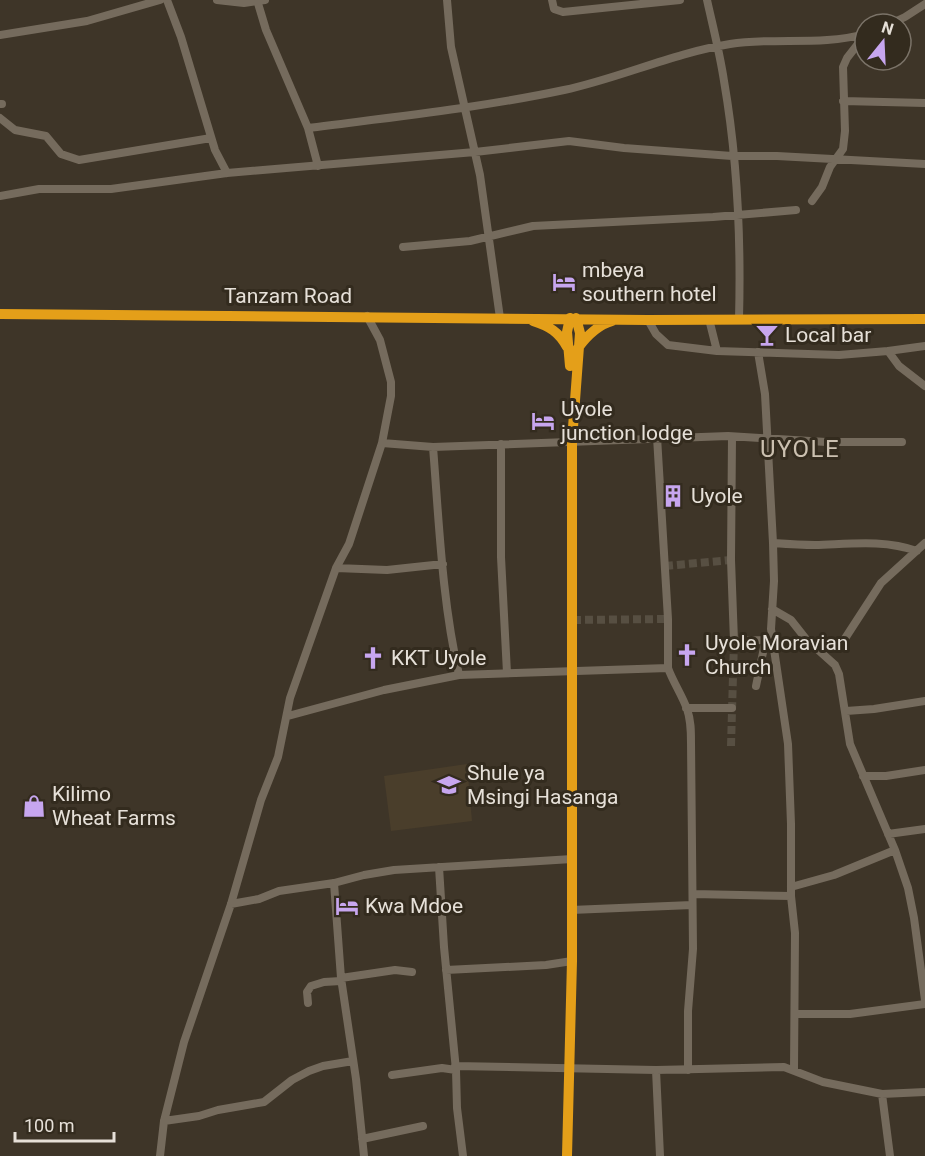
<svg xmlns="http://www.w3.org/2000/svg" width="925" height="1156" font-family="Roboto,sans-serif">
	<rect width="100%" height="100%" fill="#3e3528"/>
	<path fill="#4a3e2b" d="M467 764 472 821 391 831 384 776Z"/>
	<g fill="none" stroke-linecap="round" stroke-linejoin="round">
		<path stroke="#574f42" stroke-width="8" stroke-dasharray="8 4" stroke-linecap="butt" d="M665 566 731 560
			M573 620 668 619
			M731 746 734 641"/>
		<path stroke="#756b5d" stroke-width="8" d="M167 0 181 37 215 150 227 173
			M217 0 244 3 265 0
			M257 0 266 30 308 128 318 166
			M447 0 451 47 480 175 500 318
			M552 0 554 9 563 12 680 0
			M707 0C713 27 720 54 724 81 737 156 741 243 739 319
			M890 24 905 17 925 4
			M0 35 87 21 160 0
			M843 101 925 103
			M0 104H2
			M0 118 15 130 46 136 61 154 79 160 211 138
			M308 128C393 117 479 108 564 90 620 78 673 53 730 44 775 37 821 46 865 34
			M0 196 39 189H111L227 173 475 152 569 141 624 148 732 156H777L925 164
			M812 201 822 187 830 167 843 149 845 131 843 67 847 58 865 35
			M403 247 470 241 533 226 713 217 796 210
			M709 319 717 351
			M648 320 656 334 668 345 717 351 839 355 888 351 899 366 925 386
			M888 351 925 346
			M758 352 765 394 773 543 774 581 771 629 788 744 791 824V896L795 933 794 1070
			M732 437 731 560 734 641 764 640
			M382 443 433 447 728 436 826 442H902
			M501 444V557L507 673
			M433 447C439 521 442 602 459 675
			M773 543C787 544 801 545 815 545 849 544 884 539 917 551
			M336 568 387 570 443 564
			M772 609 791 620 806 639 835 665 839 674 850 744 895 850 908 888 914 918 925 1000
			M816 647 844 640 881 583 925 543
			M668 668C673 682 682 695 687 709 691 720 691 731 691 743L693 949 688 1011V1070
			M756 686 766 638
			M686 708H732
			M846 711 874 709 925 701
			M288 716 384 690 459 675 668 668V619L657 437
			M863 776H886L925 770
			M888 834 925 829
			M439 867 444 947 456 1070 457 1108 463 1156
			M334 883 341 978 356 1079 364 1156
			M791 887 834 875 895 850
			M693 894 791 896
			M231 904 259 899 279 891 334 883 364 875 394 870 572 859
			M571 910 692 905
			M446 970 546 965 572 961
			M341 978 395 970 412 972
			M308 1003 307 992 311 986 324 982 341 981
			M795 1014H850L925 1004
			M455 1066 656 1070 784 1067 823 1082 882 1094 925 1092
			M656 1070 660 1156
			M392 1075 442 1068 456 1070
			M882 1094 890 1156
			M164 1121 199 1116 218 1110 264 1102 292 1080 309 1071 323 1066 353 1061
			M362 1139 423 1126
			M160 1156 164 1121 184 1042 231 904 261 800 278 757 290 698 336 568 349 544 382 443 391 396V382L380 340 367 316"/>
		<path stroke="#e49f19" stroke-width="10" d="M0 314 648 320 925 319
			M570 318 567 332 570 366
			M533 321C549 326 559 332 567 347
			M578 348C586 337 598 325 612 321
			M567 1156 572 961V441L580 333 576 318"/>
	</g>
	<defs>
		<g id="hotel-bare" transform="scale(1.8)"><path d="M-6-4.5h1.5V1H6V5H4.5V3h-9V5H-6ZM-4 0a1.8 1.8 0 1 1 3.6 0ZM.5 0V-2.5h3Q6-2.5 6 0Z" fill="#c7a6ef" stroke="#332b1e" stroke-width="2.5" paint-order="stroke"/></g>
		<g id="bar-bare" transform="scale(1.8)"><path d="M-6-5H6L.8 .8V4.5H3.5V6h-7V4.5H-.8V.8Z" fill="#c7a6ef" stroke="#332b1e" stroke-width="2.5" paint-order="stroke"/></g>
		<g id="building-bare" transform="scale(1.8)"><path d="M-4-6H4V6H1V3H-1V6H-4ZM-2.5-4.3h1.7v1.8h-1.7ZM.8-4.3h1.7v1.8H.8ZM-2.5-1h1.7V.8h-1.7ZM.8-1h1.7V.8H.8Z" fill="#c7a6ef" stroke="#332b1e" stroke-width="2.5" paint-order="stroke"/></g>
		<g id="church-bare" transform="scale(1.8)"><path d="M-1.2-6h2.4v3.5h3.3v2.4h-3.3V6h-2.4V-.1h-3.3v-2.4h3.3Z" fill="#c7a6ef" stroke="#332b1e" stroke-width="2.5" paint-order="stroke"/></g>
		<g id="school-bare" transform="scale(1.8)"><path d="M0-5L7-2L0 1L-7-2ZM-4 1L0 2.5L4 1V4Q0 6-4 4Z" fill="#c7a6ef" stroke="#332b1e" stroke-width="2.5" paint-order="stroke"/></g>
		<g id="shop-bare" transform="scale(1.8)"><path d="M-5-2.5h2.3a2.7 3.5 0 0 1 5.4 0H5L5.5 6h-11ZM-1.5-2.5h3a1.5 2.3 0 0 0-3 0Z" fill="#c7a6ef" stroke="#332b1e" stroke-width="2.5" paint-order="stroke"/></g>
	</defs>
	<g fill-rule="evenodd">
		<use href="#hotel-bare" x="564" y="282"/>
		<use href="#bar-bare" x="767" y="335"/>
		<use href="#hotel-bare" x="543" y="421"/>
		<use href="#building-bare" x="673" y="496"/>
		<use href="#church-bare" x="687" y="655"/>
		<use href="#church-bare" x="373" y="658"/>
		<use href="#school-bare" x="449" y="785"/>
		<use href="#shop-bare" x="34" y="806"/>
		<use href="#hotel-bare" x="347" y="906"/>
	</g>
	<g text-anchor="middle" stroke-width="6" stroke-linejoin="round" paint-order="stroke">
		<g font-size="21" fill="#e6e0d8" stroke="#332b1e" text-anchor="start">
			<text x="582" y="277">mbeya<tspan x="582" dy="24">southern hotel</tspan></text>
			<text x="785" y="342">Local bar</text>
			<text x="561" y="416">Uyole<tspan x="561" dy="24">junction lodge</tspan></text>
			<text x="691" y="503">Uyole</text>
			<text x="705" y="650">Uyole Moravian<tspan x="705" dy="24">Church</tspan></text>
			<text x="391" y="665">KKT Uyole</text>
			<text x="467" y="780">Shule ya<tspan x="467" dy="24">Msingi Hasanga</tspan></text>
			<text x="52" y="801">Kilimo<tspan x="52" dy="24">Wheat Farms</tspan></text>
			<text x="365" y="913">Kwa Mdoe</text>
		</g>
		<g font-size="21" fill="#e6e0d8" stroke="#332b1e">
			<text x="288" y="303">Tanzam Road</text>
		</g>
		<g font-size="24" letter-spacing="1.5" fill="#cbc0b0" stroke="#332b1e">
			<text x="800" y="457">UYOLE</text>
		</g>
	</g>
	<g transform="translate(883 42) rotate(18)"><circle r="28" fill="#332b1e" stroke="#7b7368" stroke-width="1.5"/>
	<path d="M0-4.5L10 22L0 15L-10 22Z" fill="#c7a6ef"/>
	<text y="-9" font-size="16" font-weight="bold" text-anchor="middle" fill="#e6e0d8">N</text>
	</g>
	<path d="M15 1132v9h99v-9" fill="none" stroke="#e6e0d8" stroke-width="3"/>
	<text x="24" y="1132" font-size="18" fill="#e6e0d8" stroke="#332b1e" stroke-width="4.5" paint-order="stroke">100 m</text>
</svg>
